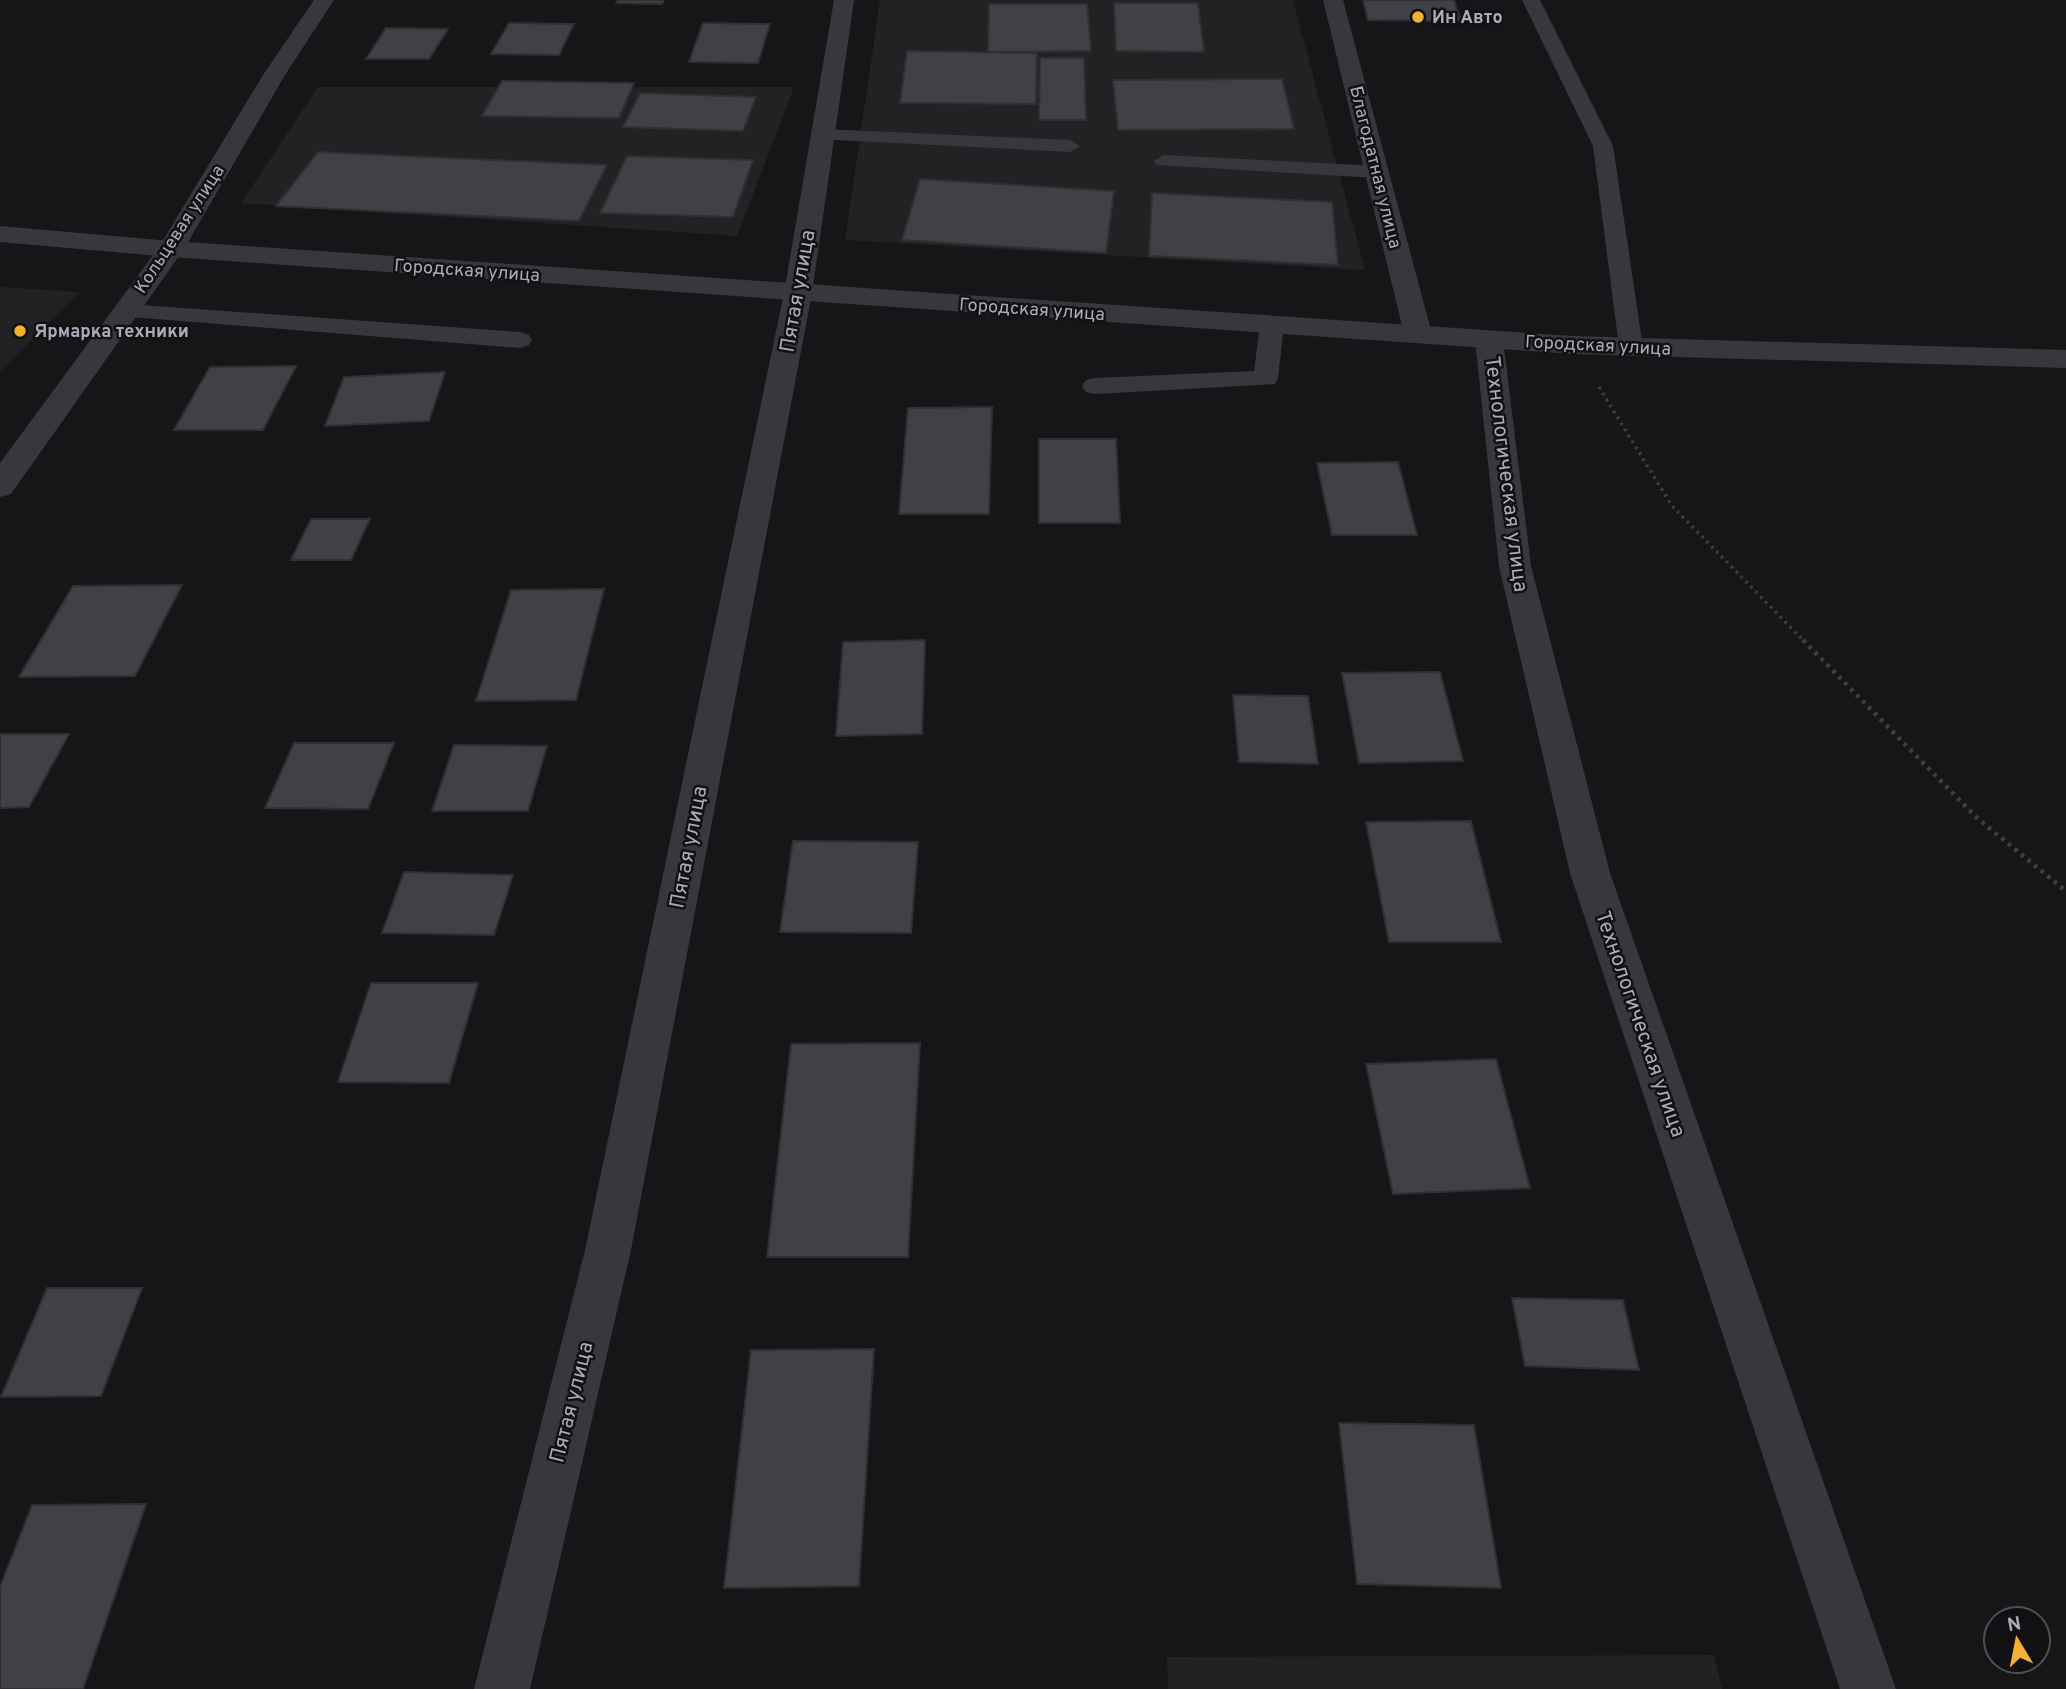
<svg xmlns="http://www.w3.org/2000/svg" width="2066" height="1689" font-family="Overpass,sans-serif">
	<rect width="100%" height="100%" fill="#161618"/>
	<path fill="#222225" d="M880 0H1293L1365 270 845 240Z
		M318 87H794L737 236 241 203Z
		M0 287 79 292 0 371Z
		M1714 1655 1722 1689H1168L1167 1657Z"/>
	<path fill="#404145" stroke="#303034" stroke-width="2" d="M618 0H664L662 4 616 3Z
		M1363 0H1454L1461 21 1368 20Z
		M1114 3H1198L1204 52 1116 51Z
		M989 4H1087L1091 51 988 52Z
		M509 23 574 24 559 55 491 54Z
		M703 23 770 24 758 63 689 62Z
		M386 28 448 29 429 59H366Z
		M907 51 1037 53 1036 104 900 103Z
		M1040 58H1084L1086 120H1039Z
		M1282 79 1294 129 1118 130 1113 80Z
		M502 81 634 83 619 118 482 116Z
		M640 93 756 97 743 131 623 127Z
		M318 152 607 165 579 221 276 206Z
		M627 156 753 160 733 217 600 213Z
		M920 179 1114 191 1106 253 902 240Z
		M1152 193 1332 202 1338 265 1149 256Z
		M296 366 263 430H174L210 367Z
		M445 372 429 421 325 426 344 377Z
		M992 407 989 514H899L908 408Z
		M1039 439H1116L1120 523H1039Z
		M1398 462 1417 535H1332L1317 463Z
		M311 519H370L351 560H291Z
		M182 585 135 676 19 677 73 586Z
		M604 589 576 700 476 701 511 590Z
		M925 640 922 734 836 736 843 642Z
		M1440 672 1463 761 1359 763 1342 673Z
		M1233 695 1308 696 1318 764 1239 762Z
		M0 734H69L29 807 0 808Z
		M294 743H394L368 809 265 808Z
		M454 745 547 746 528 811H432Z
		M1471 821 1501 942H1389L1366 822Z
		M793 841 918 842 911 933 780 932Z
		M404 872 513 875 494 935 382 933Z
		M371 983H478L449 1083 338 1082Z
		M920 1043 908 1257H767L791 1044Z
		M1496 1059 1530 1188 1393 1194 1366 1064Z
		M47 1288H142L101 1396 1 1397Z
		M1512 1298 1623 1300 1639 1370 1525 1366Z
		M874 1349 859 1586 724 1588 751 1350Z
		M1339 1423 1474 1425 1501 1588 1357 1584Z
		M146 1504 83 1689H0V1587L32 1505Z"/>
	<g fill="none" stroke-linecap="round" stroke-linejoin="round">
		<path stroke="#3d3f44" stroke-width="3.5" stroke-dasharray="2.5 4.5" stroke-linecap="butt" d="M1599 387 1672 506 1805 642"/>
		<path stroke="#3d3f44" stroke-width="4.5" stroke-dasharray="3.5 5" stroke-linecap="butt" d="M1803 640 1977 818 2066 891"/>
		<path fill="#37383d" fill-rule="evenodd" d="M1522 0H1540L1613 146 1643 347 1640 352H1622L1619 347 1593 146Z
			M823 129 1070 140 1080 146 1070 152 816 139 813 135Z
			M1164 155 1378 166 1389 172 1378 178 1157 165 1154 161Z
			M126 304 520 332 529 335 532 340 529 345 520 348 118 316 114 311 118 306Z
			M1272 318 1280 320 1284 325 1278 378 1275 384 1095 394 1086 392 1082 386 1086 380 1095 378 1254 371 1260 325 1264 320Z"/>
		<path fill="#37383d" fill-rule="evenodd" d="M314 0H334L285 75 184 249 11 494 0 497V463L159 247 263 75Z
			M834 0H854L812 293 631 1250 530 1689H474L585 1250 784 293Z
			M1323 0H1343L1432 334 1428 340 1418 343 1408 340 1404 334Z
			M1489 331 1499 334 1503 340 1531 566 1610 873 1896 1689H1840L1570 873 1499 566 1475 340 1479 334Z"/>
		<path fill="#37383d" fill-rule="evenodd" d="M0 226 171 241 1573 336 2066 350V368L1573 354 171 257 0 242Z"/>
	</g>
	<g fill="#f2b134" stroke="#111113" stroke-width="2.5">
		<circle cx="1418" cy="17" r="7"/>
		<circle cx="20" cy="331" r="7"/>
	</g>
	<g text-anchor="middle" stroke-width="5" stroke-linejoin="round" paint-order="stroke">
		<g font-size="18" font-weight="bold" fill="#a8adb8" stroke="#111113" text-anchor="start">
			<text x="1432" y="23">Ин Авто</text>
			<text x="34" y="337">Ярмарка техники</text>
		</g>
		<g font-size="18" fill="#a8adb8" stroke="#111113">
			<text transform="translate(1376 167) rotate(76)" y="6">Благодатная улица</text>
			<text transform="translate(179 229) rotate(-57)" y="6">Кольцевая улица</text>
			<text transform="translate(467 270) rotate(4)" y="6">Городская улица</text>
			<text transform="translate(1032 309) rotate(4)" y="6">Городская улица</text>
			<text transform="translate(1598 345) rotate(3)" y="6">Городская улица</text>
		</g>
		<g font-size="21" fill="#a8adb8" stroke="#111113">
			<text transform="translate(797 291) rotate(-80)" y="7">Пятая улица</text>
			<text transform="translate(1507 474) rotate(83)" y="7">Технологическая улица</text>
			<text transform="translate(688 847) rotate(-79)" y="7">Пятая улица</text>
			<text transform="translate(1641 1024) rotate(71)" y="7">Технологическая улица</text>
			<text transform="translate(571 1402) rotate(-76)" y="7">Пятая улица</text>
		</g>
	</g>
	<g transform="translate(2017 1640) rotate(350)"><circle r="33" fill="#111113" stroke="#4d4f55" stroke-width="2"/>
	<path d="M0-5L12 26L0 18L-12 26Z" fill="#f2b134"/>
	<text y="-10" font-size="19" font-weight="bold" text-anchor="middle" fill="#a8adb8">N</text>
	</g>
</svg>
